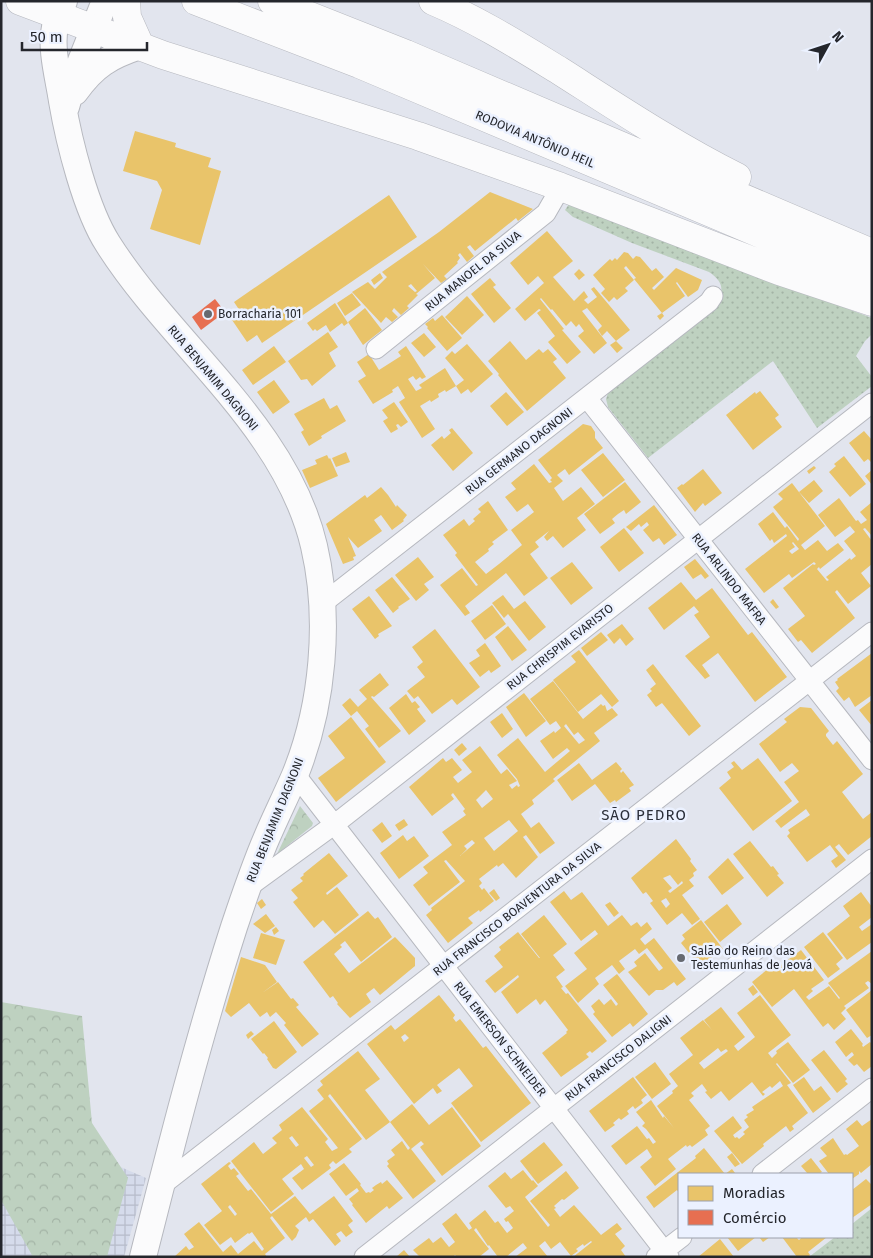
<svg xmlns="http://www.w3.org/2000/svg" width="873" height="1258" font-family="'Fira Sans',sans-serif">
	<defs>
		<pattern id="industrial-grid" width="8" height="8" patternUnits="userSpaceOnUse" patternTransform="scale(1.25)"><rect width="8" height="8" fill="#d5dbeb"/><path d="M0 4h8M4 0v8" fill="none" stroke="#b7bcca"/></pattern>
		<pattern id="grass-dots" width="8" height="8" patternUnits="userSpaceOnUse" patternTransform="scale(1.25)"><rect width="8" height="8" fill="#bed1c0"/><path d="M2 2h.1M6 6h.1" fill="none" stroke="#a3b3a5" stroke-width="1.8" stroke-linecap="round"/></pattern>
		<pattern id="forest-crowns" width="20" height="18" patternUnits="userSpaceOnUse" patternTransform="scale(1.25)"><rect width="20" height="18" fill="#bed1c0"/><path d="M2 6a3 3 0 1 1 6 0M12 15a3 3 0 1 1 6 0" fill="none" stroke="#a3b3a5"/></pattern>
	</defs>
	<rect width="100%" height="100%" fill="#e2e5ee"/>
	<path fill="url(#industrial-grid)" d="M1 1115 146 1178 124 1257H1Z"/>
	<path fill="url(#grass-dots)" d="M569 204 872 318V334L865 341 856 356 872 377V386L817 428 773 361 648 458 608 407 606 399 608 393 717 308C723 290 725 283 709 272L632 243 573 217 565 210Z
		M872 1208V1257H809L835 1237H852V1224Z"/>
	<path fill="url(#forest-crowns)" d="M300 806 313 823 312 826 277 854Z
		M1 1002 82 1016 92 1123 128 1178 107 1257H33L1 1200Z"/>
	<path fill="#e9c46a" fill-rule="evenodd" d="M135 131 176 143 175 147 211 158 208 167 221 171 200 245 150 229 162 190 157 181 123 171Z
		M490 192 533 209 518 221 516 218 475 251 470 245 467 247 474 256 467 262 460 253 458 255 460 258 457 262 458 263 444 276 447 279 441 283 423 264 435 278 416 294 418 295 407 306 409 308 401 315 394 308 392 311 398 317 392 322 386 317 381 323 352 292 368 282 375 289 387 277 382 272 439 232ZM411 284 417 291 415 292 408 286Z
		M389 195 417 237 262 343 257 335 247 342 230 317 240 311 234 302Z
		M547 231 573 261 553 277 574 301 584 291 588 297 584 300 588 304 597 297 591 289 594 287 630 330 616 341 623 348 617 353 610 345 616 341 607 331 602 336 598 330 602 326 587 308 582 311 607 343 594 354 578 336 584 331 579 324 576 327 571 321 566 326 552 309 551 310 541 298 540 299 564 329 562 330 581 352 567 364 548 342 555 336 537 313 541 310 539 309 525 321 515 309 544 283 538 276 528 285 510 263Z
		M624 252 628 253 633 259 636 256 640 257 652 271 656 268 664 277 652 288 654 290 676 268 702 280 698 290 688 297 677 282 676 283 685 296 662 313 664 316 660 320 657 316 662 313 634 279 636 278 626 266 624 268 634 280 625 288 628 291 617 300 614 297 609 302 601 293 605 289 593 275 610 259 612 261 615 258 617 260Z
		M579 269 585 275 579 280 574 274Z
		M380 273 383 278 374 285 371 280Z
		M490 278 496 285 493 287 511 308 494 323 471 294Z
		M352 293 361 305 345 316 337 303Z
		M467 296 484 315 462 335 445 317Z
		M335 303 348 323 344 326 342 323 330 332 326 325 317 331 315 329 313 331 307 323Z
		M365 308 382 330 363 345 348 322Z
		M442 315 462 338 447 351 427 328 428 327 425 324 433 318 435 321Z
		M328 332 338 347 329 353 336 366 312 386 307 379 301 380 288 361Z
		M424 333 436 347 424 357 411 343Z
		M510 341 526 360 539 349 543 353 548 349 557 359 553 362 566 378 527 411 498 375 499 374 488 361Z
		M467 344 493 374 471 393 468 389 461 394 456 386 464 380 445 358 452 351 455 354Z
		M274 346 286 362 253 385 242 370Z
		M406 346 426 377 422 379 420 377 416 380 413 376 408 379 416 391 422 388 419 385 445 368 456 386 446 392 445 390 438 394 439 397 431 402 430 400 420 406 435 429 422 438 399 402 405 398 398 386 392 390 393 392 373 404 358 381 366 376 357 362 369 354 379 370 401 356 398 352Z
		M274 380 290 402 273 414 257 392Z
		M760 391 779 415 775 418 782 427 753 450 726 415 755 392 756 394Z
		M506 392 524 412 507 426 490 406Z
		M324 398 330 409 337 405 346 421 321 436 322 438 309 446 301 432 304 430 294 414Z
		M394 402 408 422 401 427 398 424 396 425 398 429 391 433 383 421 388 418 382 410Z
		M583 424 591 426 595 432V438L603 448 569 475 565 469 557 475 563 481 554 488 563 501 581 487 595 504 577 518 586 530 563 548 553 536 547 541 544 537 549 531 535 542 539 547 530 554 548 578 524 596 506 573 465 606 470 613 465 616 440 585 462 568 476 586 478 585 455 555 457 553 443 535 464 519 469 526 475 521 473 519 481 512 478 509 488 501 508 530 492 542 494 544 488 549 489 551 475 562 486 574 499 564 522 545 511 530 534 512 528 504 517 512 505 497 516 489 511 483 534 464 549 483 552 482 550 480 552 478 538 460Z
		M452 428 473 453 453 471 431 445 442 436 444 439 451 433 449 430Z
		M864 431 872 440V463L868 459 864 462 849 443Z
		M346 452 350 462 336 467 332 458Z
		M603 453 625 480 603 497 581 470Z
		M327 455 329 459 330 458 338 476 310 488 302 470 317 464 315 460Z
		M844 456 866 484 850 497 829 472 836 466 834 464Z
		M814 466 816 468 809 474 807 471Z
		M703 469 722 493 705 506 703 503 695 512 677 488 682 484 683 485Z
		M872 470V485L865 476Z
		M814 480 823 491 809 503 799 492Z
		M625 482 641 502 626 514 624 510 618 514 612 519 615 523 600 534 584 514Z
		M792 483 825 526 801 545 805 550 818 540 827 551 838 543 844 550 820 569 819 567 817 569 827 581 829 580 826 577 850 558 851 560 856 556 844 541 855 532 850 526 835 537 818 515 839 498 856 521 858 520 861 524 867 520 860 512 872 502V536L865 528 863 529 872 541V564L861 573 871 586 848 604 837 590 835 592 855 618 812 653 801 640 798 642 788 629 805 616 783 588 813 564 814 565 816 564 814 562 792 578 789 574 764 593 745 569 787 536 786 534 774 543 772 539 770 541 758 524 773 512 785 528 787 526 798 541 799 539 773 507 783 499 778 494ZM793 542 799 549 792 554 789 551 795 547 792 543Z
		M381 487 388 495 396 507 397 505 407 515 403 520 404 521 392 530 381 515 374 520 382 531 358 548 348 537 356 556 353 557 354 560 343 564 326 524 365 495 367 498Z
		M654 505 677 535 664 545 659 538 653 542 643 530 649 525 647 522 641 527 639 524 631 531 626 527Z
		M624 528 644 553 619 572 600 547Z
		M418 557 434 577 424 584 429 590 416 601 395 575Z
		M695 559 709 576 705 579 701 574 693 579 684 567Z
		M572 562 593 588 571 605 550 578Z
		M392 577 410 599 398 607 399 608 393 613 375 590Z
		M681 582 696 600 712 588 748 635 752 632 787 677 755 702 718 653 702 665 710 676 705 679 685 656 710 637 694 615 699 612 694 606 664 630 648 608Z
		M503 595 514 609 525 601 546 627 529 641 508 614 504 618 492 603Z
		M369 596 392 626 378 634 379 636 375 639 352 609Z
		M773 599 779 607 776 609 770 602Z
		M492 605 506 624 485 640 471 621Z
		M622 624 634 639 626 646 620 638 614 644 607 635Z
		M508 626 527 650 512 661 495 637Z
		M435 629 480 687 457 705 452 699 432 714 418 696 414 699 407 691 425 677 417 667 423 662 412 647Z
		M601 632 608 640 587 656 581 648Z
		M485 643 501 666 491 673 489 670 480 677 469 663 480 656 476 650Z
		M579 650 619 701 612 707 601 694 578 712 553 680 576 662 571 656Z
		M872 653V695L855 707 849 697 844 701 836 691 839 688 835 682 838 680 837 679Z
		M653 664 701 726 689 736 662 703 656 707 647 695 652 691 650 689 656 684 646 670Z
		M380 673 389 685 374 697 372 696 371 697 401 731 379 748 365 729 369 726 357 711 351 716 342 705 350 698 358 707 367 699 359 690Z
		M553 681 583 719 601 704 603 706 605 705 607 711 612 708 618 715 594 733 600 741 553 779 555 781 532 800 534 804 521 814 531 828 539 822 555 843 540 854 526 835 523 837 538 857 516 878 503 863 498 867 497 865 479 879 482 883 479 886 482 890 484 888 494 901 480 912 479 910 468 918 473 923 448 943 426 915 432 910 431 908 465 881 446 860 444 861 460 882 429 906 413 885 428 873 423 867 452 845 442 832 466 815 463 811 465 809 453 793 451 795 454 799 432 816 409 787 443 758 446 762 452 758 462 770 453 777 458 783 472 772 462 760 480 746 501 774 507 769 517 781 509 785 512 789 517 785 518 787 520 786 517 779 497 755 518 738 545 772 570 751 567 748 553 759 540 741 554 731 555 733 561 728 556 721 550 725 530 699ZM566 724 574 735 578 732 585 740 579 744 564 726ZM486 790 493 799 482 808 476 800ZM509 820 518 831 494 851 484 838ZM472 840 475 843 460 856 467 849 464 846Z
		M524 693 546 721 526 737 506 707Z
		M406 694 412 703 415 701 420 707 417 709 426 721 409 735 389 708Z
		M872 700V726L859 710Z
		M800 707 811 708 829 731 826 734V736L833 745 837 741 863 774 842 792 863 819 872 812V836L848 855 839 844 835 847 846 860 836 868 831 861 838 856 830 845 807 862 787 836 790 833 788 830 810 815 806 809 781 828 775 821 799 802 784 782 799 771 792 763 780 772 759 744 787 722 784 719Z
		M502 713 513 729 502 738 490 722Z
		M351 717 386 762 336 802 318 778 345 758 328 736Z
		M462 743 467 749 459 756 454 750Z
		M758 758 792 801 753 831 719 788 731 778 727 772 734 767 731 763 734 761 742 770Z
		M616 762 622 769 620 771 621 773 623 771 634 785 629 788 631 791 616 802 615 800 610 803 595 784 572 801 557 780 579 763 592 780Z
		M404 819 408 825 399 831 395 825Z
		M382 822 392 836 382 843 372 830Z
		M403 835 407 841 414 836 429 856 399 879 380 853Z
		M676 839 691 859 690 861 697 870 693 873 694 876 689 880 694 886 682 895 700 919 692 925 682 913 667 925 650 903 653 901 646 892 643 894 631 878ZM670 875 678 885 682 881 683 883 670 893 668 891 672 888 663 878ZM666 898 670 904 666 908 661 901Z
		M750 841 771 867 773 866 779 874 777 875 784 883 767 897 733 854Z
		M329 853 348 876 326 893 327 895 337 887 359 915 335 934 323 920 314 928 293 902 298 898 291 890 303 881 300 878 304 875 303 874Z
		M728 858 744 878 722 895 708 877Z
		M494 889 500 898 496 901 489 893Z
		M564 891 571 900 582 892 608 926 622 915 631 926 637 922 641 927 647 922 652 929 640 939 645 945 654 938 686 979 677 986 674 982 663 990H656L649 996 628 972 637 966 634 962 645 953 659 971 663 968 647 948 639 954 635 949 619 961 625 969 619 974 612 965 595 978 599 984 578 1003 565 986 587 969 574 953 598 934 595 930 581 941 550 902Z
		M861 892 872 907V917L859 927 862 931 872 924V942L847 960 827 934 850 916 843 906Z
		M262 899 266 905 261 909 257 903Z
		M610 902 619 913 614 917 605 905Z
		M727 904 742 924 720 942 704 922Z
		M368 911 375 919 378 917 392 937 361 962 345 941 340 945 342 947 334 954 349 973 395 937 415 958V966L380 995 374 988 366 994 371 1002 350 1018 337 1004 338 1003 333 996 330 998 303 962Z
		M266 914 275 926 265 933 253 924Z
		M544 915 567 944 553 955 565 970 556 977 563 987 561 988 566 994 568 993 607 1041 592 1053 590 1051 586 1054 589 1057 561 1077 542 1053 567 1033 566 1032 568 1030 545 1000 540 1005 536 999 517 1014 501 992 519 977 518 975 495 993 485 981 503 967 494 956 501 950 499 947 518 932 539 958H540L521 934Z
		M701 920 723 949 704 963 702 961 698 964 681 943 685 939 682 935Z
		M276 927 279 931 274 935 272 930Z
		M823 932 843 958 836 964 840 969 828 978 804 947Z
		M261 933 285 940 276 965 253 958Z
		M801 950 824 980 811 989 813 991 806 997 809 1000 829 986 839 999 840 998 828 983 872 951V984L868 981 865 983 869 988 844 1006 846 1008 841 1013 846 1019 834 1030 828 1023 823 1027 794 989 772 1007 752 982 774 964 777 968Z
		M241 957 265 965 277 982 262 993 278 982 291 999 293 998 299 1005 296 1007 319 1034 302 1047 284 1025 286 1023 276 1012 270 1017 267 1012 260 1017 249 1003 231 1017 225 1011Z
		M617 974 648 1014 633 1027 630 1023 612 1037 593 1014 595 1012 591 1006 599 999 604 1005 611 999 616 1006 618 1004 603 985Z
		M753 985 758 992 753 996 748 989Z
		M872 990V1035L867 1038 846 1010Z
		M439 995 455 1015 453 1018 456 1022 460 1019 483 1048 486 1046 531 1103 481 1142 451 1103 473 1086 459 1068 437 1085 442 1091 437 1094 433 1088 414 1104 367 1044 391 1025 395 1030ZM405 1034 409 1038 404 1042 401 1037Z
		M760 995 791 1035 768 1053 772 1058 777 1053 776 1051 788 1042 810 1070 793 1083 777 1063 776 1064 791 1083 787 1085 808 1113 792 1126 794 1129 790 1132 786 1126 763 1144 764 1146 742 1164 714 1131 733 1116 742 1128 733 1135 735 1138 737 1137 739 1139 745 1134 743 1132 749 1127 744 1120 748 1117 746 1115 754 1110 752 1107 783 1086 780 1081 772 1088 770 1086 762 1092 765 1094 763 1096 752 1082 729 1101 721 1091 711 1099 705 1092 707 1091 702 1084 691 1093 694 1096 689 1100 710 1126 705 1130 708 1135 692 1147 690 1145 687 1147 686 1145 668 1159 676 1169 655 1186 640 1167 652 1157 647 1149 626 1165 611 1146 637 1126 647 1139 649 1138 653 1144 656 1142 646 1129 642 1126 645 1123 636 1112 651 1100 663 1118 664 1116 674 1128 657 1106 673 1093 672 1091 678 1086 669 1074 693 1055 680 1038 703 1020 712 1030 704 1020 721 1007 745 1037 734 1046 738 1051 755 1037 737 1013ZM718 1048 721 1052 726 1049 728 1051 704 1069 699 1063Z
		M274 1021 297 1052 276 1069 273 1068 267 1059 268 1058 264 1053 263 1054 251 1039Z
		M851 1029 863 1044 862 1045 863 1047 870 1042 872 1044V1066L864 1072 857 1064 854 1066 848 1060 854 1055 852 1052 846 1057 835 1042Z
		M251 1031 254 1034 248 1039 246 1035Z
		M824 1050 847 1079 845 1081 848 1084 837 1093 811 1060Z
		M358 1051 380 1079 365 1090 390 1122 412 1104 429 1125 452 1107 481 1146 442 1176 420 1147 424 1144 421 1141 411 1149 436 1181 413 1199 387 1166 389 1164 387 1161 395 1155 391 1150 402 1141 408 1150 410 1148 390 1122 366 1140 330 1094 328 1096 362 1139 349 1149 352 1152 336 1164 333 1161 329 1165 331 1168 302 1190 292 1178 304 1169 301 1164 282 1179 294 1194 271 1212 231 1161 254 1142 263 1154 277 1143 272 1138 282 1130 279 1125 302 1107 328 1139 325 1142 332 1151 338 1148 309 1111 324 1099 317 1090 323 1085 320 1081ZM292 1136 299 1145 296 1147 289 1138ZM307 1156 314 1165 311 1167 304 1158Z
		M655 1062 671 1084 652 1099 635 1077Z
		M633 1077 647 1095 641 1100 643 1103 635 1109 633 1106 627 1111 629 1114 621 1120 619 1118 613 1123 615 1125 605 1132 589 1111Z
		M804 1077 814 1091 821 1086 831 1099 813 1113 793 1085Z
		M872 1119V1164L861 1173 859 1171V1174L852 1179V1174H829L819 1161 827 1156 820 1148 833 1138 844 1155 846 1154 847 1155 859 1146 846 1129 857 1120 862 1126Z
		M544 1142 563 1165 538 1184 520 1161Z
		M704 1148 725 1174H679V1193L677 1190 654 1208 646 1197 696 1158 695 1156Z
		M732 1153 740 1164 735 1167 727 1157Z
		M811 1158 822 1172 818 1174H808L801 1166Z
		M229 1162 231 1163 228 1166 231 1170 234 1168 239 1174 236 1176 248 1191 251 1189 271 1214 295 1196 310 1214 334 1196 353 1221 348 1225 353 1232 346 1237 341 1231 336 1234 341 1241 335 1246 313 1219 309 1222 306 1217 295 1226 299 1230 296 1237 292 1241 272 1216 270 1218 285 1238 265 1254 267 1257H174L186 1246 189 1250 194 1247 184 1234 199 1222 223 1252 231 1245 238 1254 254 1241 262 1251 264 1249 252 1232 249 1234 248 1233 235 1243 231 1237 220 1245 204 1225 222 1211 201 1184ZM230 1205 237 1214 235 1216 228 1207Z
		M344 1163 361 1184 360 1185 366 1193 369 1192 370 1193 374 1190 372 1188 376 1185 381 1182 382 1184 387 1180 403 1198 389 1209 387 1206 366 1223 352 1205 353 1204 349 1199 359 1191 357 1188 346 1196 329 1174Z
		M732 1169 735 1173 734 1174H725Z
		M523 1170 532 1181 533 1180 538 1186 525 1197 548 1227 550 1225 530 1201 566 1171 579 1188 564 1200 562 1199 554 1206 556 1208 554 1209 560 1217 574 1205 601 1235 617 1223 622 1229 615 1234 625 1246 621 1250 626 1257H573L592 1242 591 1241 584 1246 583 1244 576 1249 578 1251 571 1256 560 1242 551 1249 545 1241 539 1246 548 1257H515L527 1248 523 1243 506 1257H498L489 1245 488 1246 476 1228 474 1230 489 1249 479 1257H457L455 1255 453 1257H420L413 1250 429 1238 433 1243 441 1237 449 1247 455 1242 442 1224 456 1213 469 1230 472 1228 469 1223 485 1210 495 1223 498 1221 507 1233 513 1228 508 1221 506 1222 504 1219 514 1211 510 1206 506 1208 488 1186 505 1172 511 1179Z
		M866 1179 872 1185V1204L852 1218V1190Z
		M727 1237H756L738 1251Z
		M759 1237H770L763 1242Z
		M782 1237H796L799 1240 802 1237H827L808 1252 810 1255 808 1257H797Z
		M720 1239 734 1257H698Z
		M404 1250 410 1257H396Z"/>
	<path fill="#e76f51" d="M215 299 225 312 201 330 192 317Z"/>
	<g fill="none" stroke-linecap="round" stroke-linejoin="round">
		<g stroke="#b6b8bf" stroke-width="21">
			<path id="street" d="M376 349 546 213 561 187
				M587 398 872 760
				M322 604 709 302 713 296
				M295 774 669 1257
				M247 888 335 824 872 403
				M762 1174 872 1088
				M161 1186 872 632
				M364 1257 872 859
				M656 1257 682 1237"/>
		</g>
		<g stroke="#b6b8bf" stroke-width="28">
			<path id="secondary" d="M64 1C61 9 57 18 55 27 50 48 59 80 62 101 69 142 86 210 108 244 172 345 286 426 314 546 331 619 323 706 295 775 286 796 276 816 267 837 254 867 244 897 234 927 199 1036 171 1146 143 1257
				M75 92C94 65 110 56 140 46
				M66 107 75 76 105 1"/>
		</g>
		<g stroke="#b6b8bf" stroke-width="29">
			<path id="primary" d="M20 1 163 55 418 136 561 187 779 271 872 302
				M126 1 127 17 140 46
				M196 1 359 64 872 281
				M272 1 406 54 872 253
				M433 1C478 20 519 46 560 71 618 108 675 146 737 177"/>
		</g>
		<use href="#street" stroke="#fbfbfc" stroke-width="19"/>
		<use href="#secondary" stroke="#fbfbfc" stroke-width="26"/>
		<use href="#primary" stroke="#fbfbfc" stroke-width="28"/>
	</g>
	<g fill="#666970" stroke="#ebf1ff" stroke-width="2">
		<circle cx="208" cy="314" r="5"/>
		<circle cx="681" cy="958" r="5"/>
	</g>
	<g text-anchor="middle" stroke-width="5" stroke-linejoin="round" paint-order="stroke">
		<g font-size="12" fill="#24262c" stroke="#ebf1ff">
			<text transform="translate(535 139) rotate(23)" y="4">RODOVIA ANTÔNIO HEIL</text>
			<text transform="translate(473 271) rotate(-39)" y="4">RUA MANOEL DA SILVA</text>
			<text transform="translate(213 378) rotate(50)" y="4">RUA BENJAMIM DAGNONI</text>
			<text transform="translate(519 451) rotate(-38)" y="4">RUA GERMANO DAGNONI</text>
			<text transform="translate(729 579) rotate(52)" y="4">RUA ARLINDO MAFRA</text>
			<text transform="translate(560 647) rotate(-38)" y="4">RUA CHRISPIM EVARISTO</text>
			<text transform="translate(275 820) rotate(-68)" y="4">RUA BENJAMIM DAGNONI</text>
			<text transform="translate(517 909) rotate(-38)" y="4">RUA FRANCISCO BOAVENTURA DA SILVA</text>
			<text transform="translate(500 1039) rotate(52)" y="4">RUA EMERSON SCHNEIDER</text>
			<text transform="translate(618 1058) rotate(-38)" y="4">RUA FRANCISCO DALIGNI</text>
		</g>
		<g font-size="12" fill="#24262c" stroke="#ebf1ff" text-anchor="start">
			<text x="218" y="318">Borracharia 101</text>
			<text x="691" y="955">Salão do Reino das<tspan x="691" dy="14">Testemunhas de Jeová</tspan></text>
		</g>
		<g font-size="15" letter-spacing="1" fill="#2b2f3a" stroke="#ebf1ff">
			<text x="644" y="820">SÃO PEDRO</text>
		</g>
	</g>
	<rect width="873" height="1258" fill="none" stroke="#24262c" stroke-width="5"/>
	<rect x="678" y="1173" width="175" height="65" fill="#ebf1ff" stroke="#9ba0ab"/>
	<rect x="688" y="1186" width="25" height="15" fill="#e9c46a" stroke="#9ba0ab"/>
	<text x="723" y="1198" font-size="15" fill="#24262c">Moradias</text>
	<rect x="688" y="1210" width="25" height="15" fill="#e76f51" stroke="#9ba0ab"/>
	<text x="723" y="1223" font-size="15" fill="#24262c">Comércio</text>
	<g transform="translate(828 45) rotate(50)" stroke="#ebf1ff" stroke-width="4" paint-order="stroke">
	<path d="M0-4L9 19L0 12L-9 19Z" fill="#24262c"/>
	<text y="-8" font-size="14" font-weight="bold" text-anchor="middle" fill="#24262c">N</text>
	</g>
	<path d="M22 42v8h125v-8" fill="none" stroke="#24262c" stroke-width="2.5"/>
	<text x="30" y="42" font-size="15" fill="#24262c" stroke="#ebf1ff" stroke-width="4" paint-order="stroke">50 m</text>
</svg>
